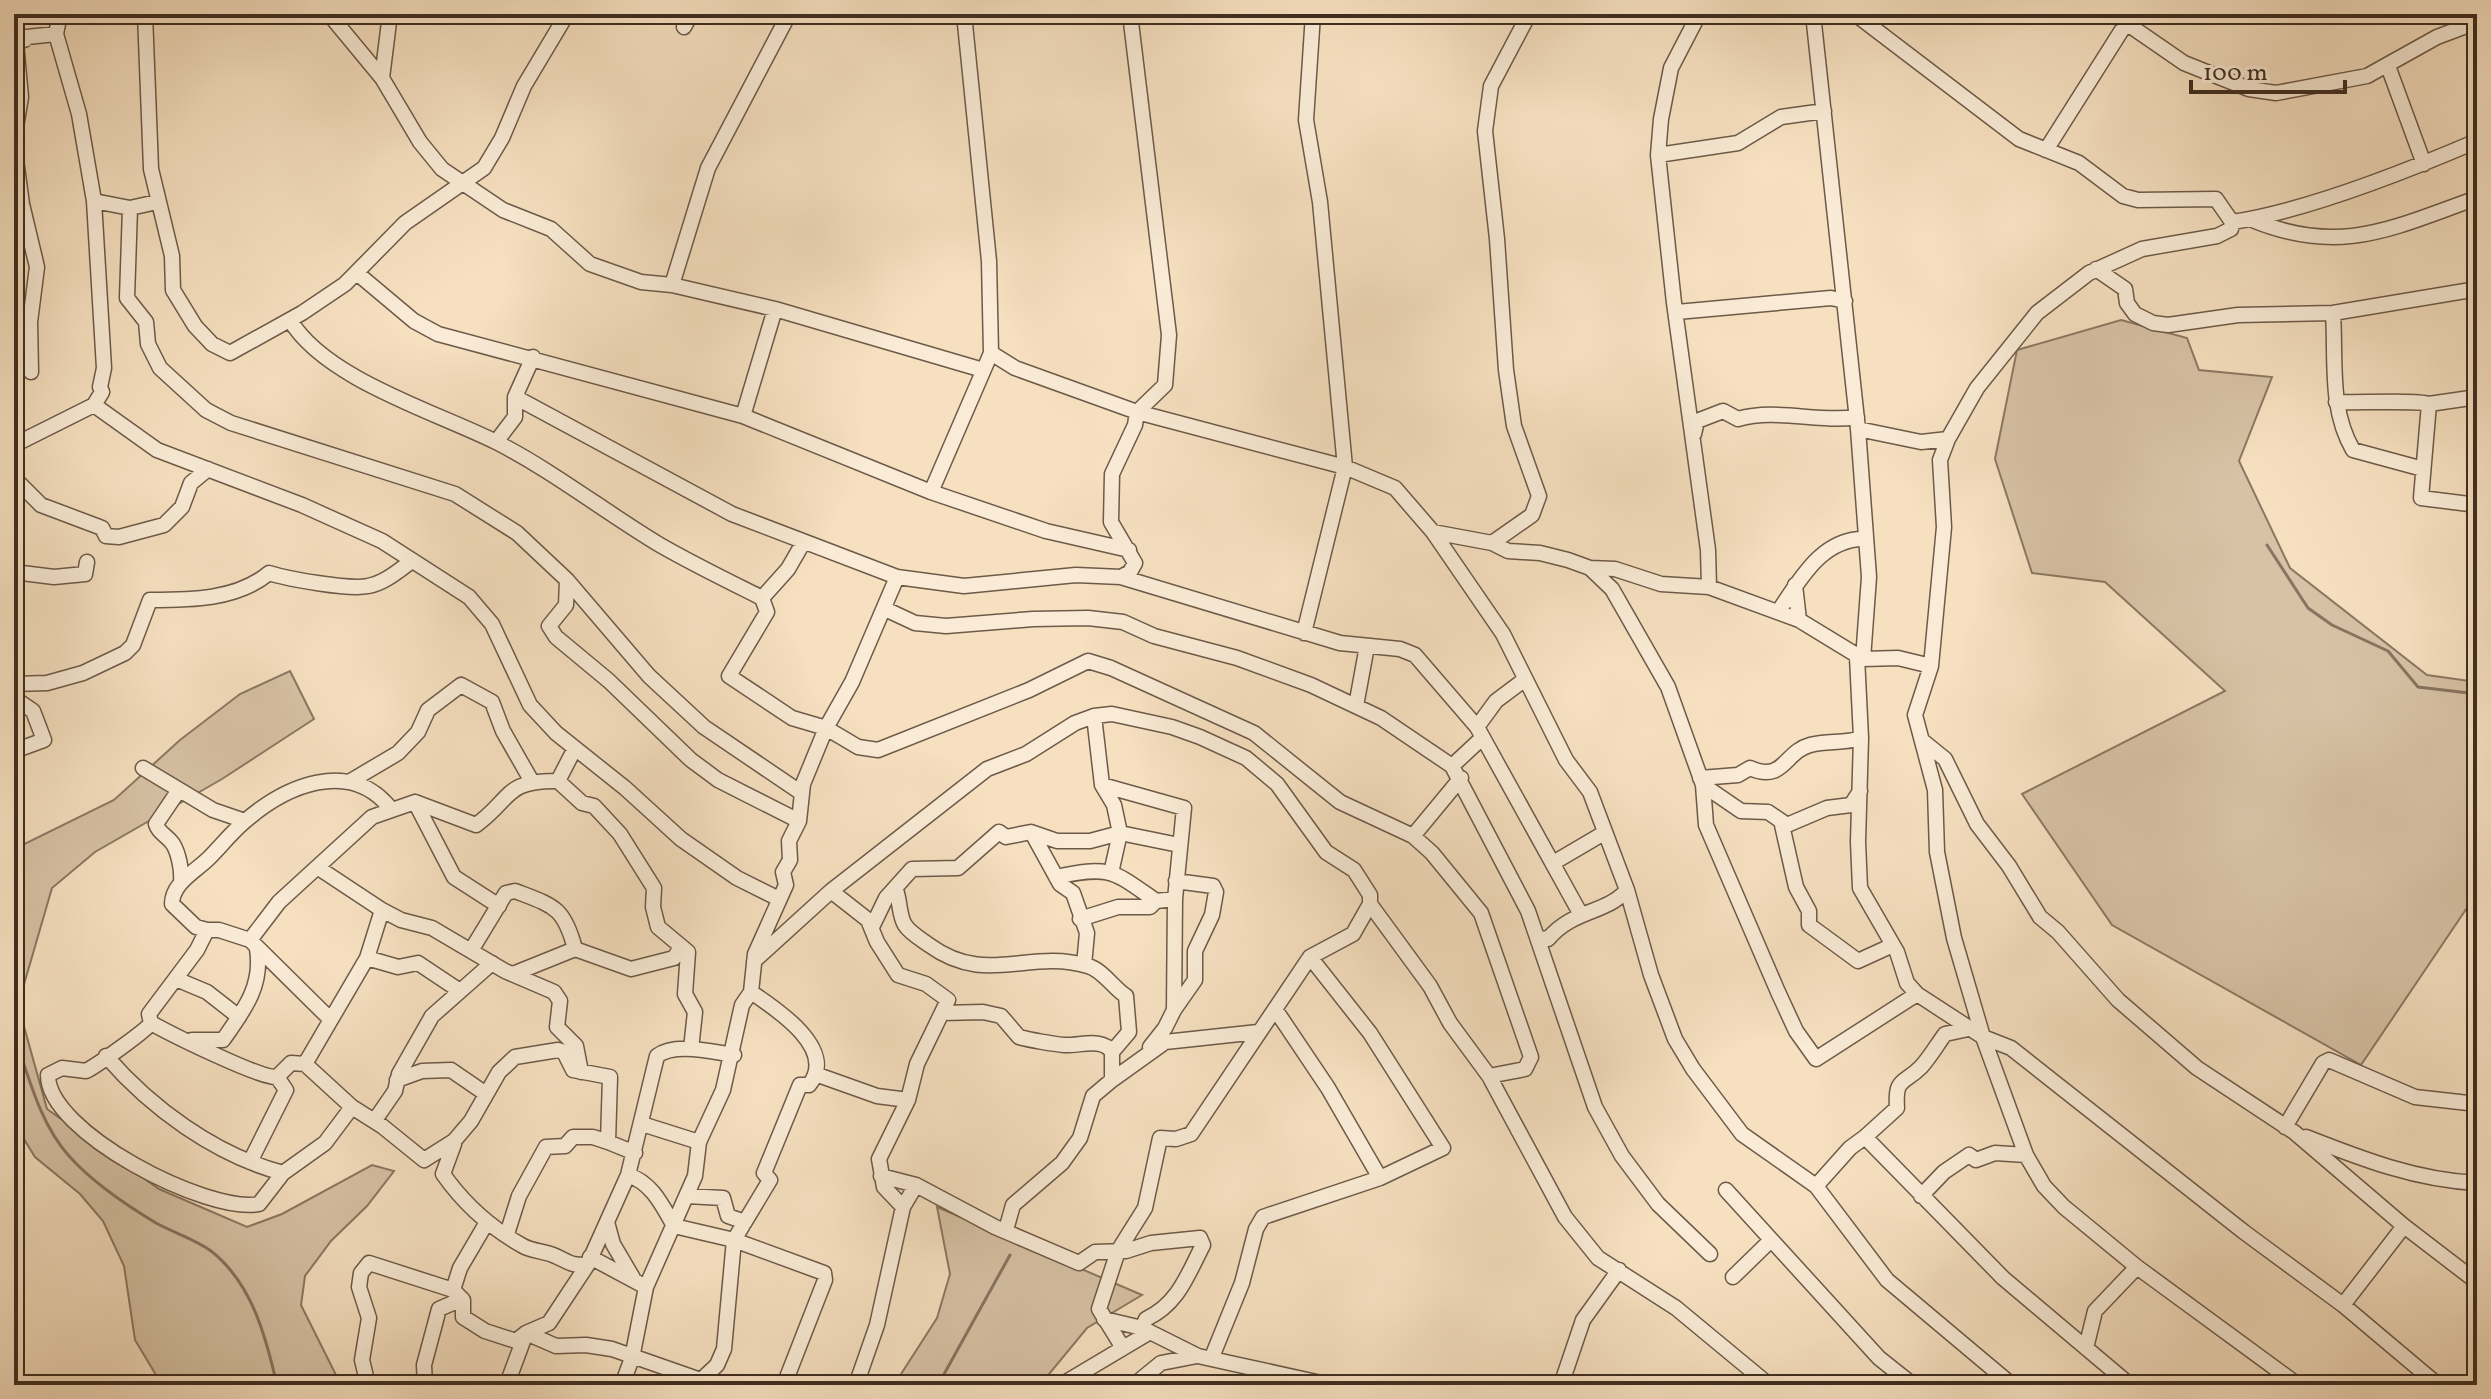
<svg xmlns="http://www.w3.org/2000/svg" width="2491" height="1399" font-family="Vollkorn,serif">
	<rect width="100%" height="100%" fill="#f6e0c0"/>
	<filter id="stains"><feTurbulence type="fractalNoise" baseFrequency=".0025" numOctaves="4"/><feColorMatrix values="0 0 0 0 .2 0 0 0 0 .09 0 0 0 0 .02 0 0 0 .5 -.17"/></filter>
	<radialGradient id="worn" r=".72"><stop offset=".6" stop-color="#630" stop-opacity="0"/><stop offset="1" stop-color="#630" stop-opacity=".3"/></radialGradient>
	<path fill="#d7c2a5" stroke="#8b7862" stroke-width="2" d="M2121 320 2187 338 2199 370 2272 377 2239 461 2290 568 2427 675 2477 682V893L2361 1065 2112 925 2022 794 2225 691 2105 582 2032 573 1995 459 2017 350Z
		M290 671 314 719 222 779 95 852 52 888 18 1005 47 1109 159 1189 247 1227 282 1214 372 1165 394 1171 367 1206 331 1241 305 1276 301 1305 341 1385H162L135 1340 124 1266 103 1221 80 1194 35 1157 14 1123V849L114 800 180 740 240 694Z
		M937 1207 1142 1295 1087 1328 1040 1385H894L937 1318 950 1274Z"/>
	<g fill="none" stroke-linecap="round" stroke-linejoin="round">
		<path stroke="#887460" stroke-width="3" d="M2267 545 2308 608 2332 625 2388 651 2418 687 2477 694
			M14 1034C28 1075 40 1124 69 1156 93 1183 126 1205 156 1223 174 1233 195 1239 211 1251 252 1283 266 1337 277 1385
			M938 1385 1010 1255"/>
		<g stroke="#6d5a48" stroke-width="17">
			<path id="minor" d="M60 14 56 34 79 114 94 201 104 368 100 387 102 392 94 405 157 450 302 505 382 541 469 597 492 624 530 705 556 733 625 788 681 839 737 878 779 899
				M145 14 151 169 172 256 173 290 195 326 212 344 230 353 302 313 345 284 405 223 484 168 502 138 524 86 567 14
				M329 14 382 78 420 142 442 169 503 210 551 229 590 264 641 282 672 285 775 309 983 370
				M1699 14 1671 68 1661 119 1658 155 1674 303 1708 550 1709 587
				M1813 14 1858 429 1869 577 1863 659
				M1855 14 2019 139 2079 163 2123 196 2138 200 2216 199 2232 222
				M2113 14 2184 63 2249 89 2276 93 2367 76 2437 37 2477 22
				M684 27 691 14
				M17 38 56 34
				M2388 66 2424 164
				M382 78 390 14
				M14 139 21 97 16 43 26 39
				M14 145 22 204 37 267 30 322 31 372
				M2046 150 2125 25
				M1658 155 1738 143 1781 117 1824 111
				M94 201 130 208 157 202
				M130 208 127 298 146 322 148 344 160 368 206 410 231 423 455 494 517 533 567 580 649 676 704 727 800 792
				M2250 219C2340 257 2392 228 2477 198
				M2096 269 2125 289 2127 303 2135 314 2153 323 2168 325 2238 315 2333 313 2477 289
				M358 274 414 321 438 334 743 416 931 492 1046 531 1129 550
				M672 285 708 168 789 14
				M1677 312 1831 298 1845 301
				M2333 313C2336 360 2329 409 2353 450L2423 469
				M290 320C325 379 436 412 496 442 553 471 605 512 660 545 693 564 728 581 762 598L767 612 729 676 792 718 826 728 858 747 878 750 1029 690 1088 661 1111 668 1254 733 1340 802 1413 836 1432 853 1481 913 1531 1057 1525 1069 1489 1076
				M991 353 1015 368 1137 412 1345 467 1395 488 1433 532 1503 634 1566 760 1590 792 1627 890 1651 975 1675 1039 1693 1069 1742 1134 1816 1186 1887 1280 2012 1385
				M515 397 732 514 897 577 964 586 1076 575 1121 577 1340 643 1400 649 1415 655 1477 727 1580 913
				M2336 402C2353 403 2420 400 2429 404L2477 397
				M2429 404 2421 498 2477 505
				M743 416 775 309
				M1858 429 1921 442 1948 439
				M1694 434 1697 421 1723 411 1738 419C1777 408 1817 423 1857 417
				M496 442 515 417V397L533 357
				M14 445 94 405
				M14 478 41 505 102 528 106 536 119 537 164 525 182 507 191 483 208 469
				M931 492 991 353 989 261 964 14
				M1433 532 1492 543 1508 551 1540 553 1568 560 1590 568 1612 589 1668 687 1703 785 1706 825 1778 992 1796 1031 1816 1059 1917 994 1983 1037 2011 1048 2244 1232 2343 1305 2438 1385
				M1492 543 1532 515 1539 496 1514 426 1506 370 1497 239 1485 131 1491 86 1529 14
				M1590 568 1615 569 1661 584 1709 587 1799 620 1863 659 1898 658 1931 666
				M14 572 54 577 85 574 87 562
				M1121 577 1130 572 1135 563 1111 522 1112 474 1135 425 1137 412 1165 385 1169 335 1130 14
				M567 580 566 605 549 626 556 637 609 681 691 760 718 780 799 821
				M1795 585 1799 620
				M762 598 788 569 803 543
				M885 609 915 623 946 626 1033 619 1088 618 1123 622 1154 636 1237 658 1311 685 1381 718 1452 766 1528 911 1595 1107 1622 1156 1658 1204 1710 1254
				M1778 612C1799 581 1822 537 1866 539
				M1304 633 1345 467 1320 202 1306 120 1313 14
				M1857 657 1861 738 1858 842 1860 888 1897 952 1907 983 1917 994
				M14 684 47 683 83 673 125 653 133 645 150 600C190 600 237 600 269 573 288 579 349 590 368 586 385 583 399 570 412 561
				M14 698 33 711 44 740 14 751
				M1356 706 1367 646
				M1094 716 1102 785 1114 805 1120 833 1111 873
				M1477 727 1496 701 1524 680
				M1924 742 1945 759 1977 824 2009 866 2040 917 2058 932 2118 1000 2197 1068 2294 1132 2404 1226 2477 1282
				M1452 766 1482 738
				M143 768 213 810 245 821
				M1700 778 1738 775 1750 768C1784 783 1784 752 1810 745 1827 740 1844 744 1861 738
				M558 781 582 803 594 806 620 834 654 888 653 907 658 927 688 952 685 994 695 1012 691 1049
				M349 782 398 753 418 732 428 710 461 685 492 702 503 731 531 780
				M1102 785 1184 808 1175 899 1174 1010 1165 1028 1150 1047
				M1703 785 1741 811 1768 812 1787 825 1827 808 1851 805 1860 791
				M179 790 156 824C159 834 167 835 173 844 179 854 182 871 181 882
				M415 802 454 877 499 906
				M1782 825 1796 887 1809 911V925L1858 961 1893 945
				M1032 833 1060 884 1073 893 1087 933 1084 965
				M1413 836 1461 778
				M1553 863 1604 833
				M317 867 382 910 401 920 432 928 505 971 554 992 560 1001 557 1027 576 1046 581 1072
				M1056 877C1111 865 1113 871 1156 901L1175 899
				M896 890C900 900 899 916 905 925 910 933 921 939 929 945 987 987 1028 948 1088 966 1103 970 1113 988 1126 996L1129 1032 1112 1052V1080
				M831 891 868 920 877 942 898 975 926 984 948 1000 917 1064 908 1100 879 1159 884 1187 903 1207
				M1370 904 1430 986 1450 1023 1489 1076 1565 1217 1598 1258 1676 1308 1769 1385
				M1080 919 1118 907H1150L1156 901
				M872 927 886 898 912 869 958 868 999 832 1006 837 1031 832 1057 841H1090L1120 833 1179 845
				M207 930 196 927 172 904C172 883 196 871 209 858 221 846 231 833 244 822 285 786 350 757 391 809
				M1539 938 1548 939C1573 909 1606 914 1627 890
				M250 940 279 902 372 817 415 802 476 825C512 799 504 780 558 781L574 750
				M472 949 506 893 515 891C554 906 564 907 575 949
				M367 958 398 967 418 963 460 991
				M754 961 831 891 987 769 1026 754 1075 723 1094 716 1112 714 1172 727 1200 737 1246 758 1277 784 1326 852 1354 870 1370 895V904L1353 934 1310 957 1191 1134 1176 1139 1160 1138 1145 1208 1118 1251 1099 1309 1123 1348
				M513 974 575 949 631 969 674 958 681 947
				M176 979 207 992 239 1017
				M1275 1009 1328 1088 1380 1178
				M1174 1010 1195 980V951L1212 915 1216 892 1213 886 1176 881
				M942 1013 983 1012 1001 1016 1019 1037C1030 1040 1053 1044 1064 1045 1080 1046 1102 1037 1112 1052
				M330 1019 250 940 219 930H207L197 950 149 1014 151 1023C171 1034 261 1079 277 1077L291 1063 305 1064 367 958 382 910
				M151 1023C147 1030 96 1066 86 1071L62 1068 48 1075C47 1132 208 1214 259 1204L283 1173
				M192 1040H223C244 1010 263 986 257 949
				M106 1056C151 1108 215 1155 283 1173L325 1143 352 1107
				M305 1064 352 1107 382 1126 424 1160 454 1141 471 1121 499 1072 515 1057 558 1050 564 1052 573 1070 610 1077 608 1142 635 1153
				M818 1075 877 1096 908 1100
				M397 1080 422 1071 451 1070 486 1094
				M375 1120 395 1091 399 1074 432 1016 492 963
				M642 1124 699 1142
				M2285 1127 2323 1063 2329 1060 2415 1097 2477 1104
				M1865 1137 1897 1108C1895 1077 1903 1085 1921 1067 1930 1057 1937 1045 1945 1034L1973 1028
				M2306 1137C2362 1159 2416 1180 2477 1183
				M454 1144 443 1174C464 1204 491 1228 523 1246 532 1251 543 1251 553 1255 568 1261 571 1267 588 1264
				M250 1162 286 1090 277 1077
				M628 1175C652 1183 662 1205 674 1226L734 1240 824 1273 825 1280 784 1385
				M881 1176 916 1185 995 1227 1079 1263 1095 1252 1126 1251 1151 1243 1200 1238 1203 1245C1187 1276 1178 1304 1146 1319L1142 1328
				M1816 1186 1850 1148 1865 1137 2003 1278 2130 1385
				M1726 1190 1879 1358 1913 1385
				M687 1196 723 1198 728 1216 745 1222
				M1921 1196 1944 1172 1969 1155 1976 1160 1995 1153 2026 1155
				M607 1222 613 1244 633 1278
				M1006 1230 1013 1205 1062 1163 1080 1138 1093 1096 1112 1080 1165 1042 1258 1032
				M507 1234 519 1196 546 1147 565 1146 573 1137H593L608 1142
				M590 1257 646 1287
				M1733 1277 1770 1241
				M453 1290 460 1268 487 1222
				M2343 1305 2404 1226
				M1104 1319 1142 1328 1198 1356 1330 1385
				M2086 1348 2095 1311 2137 1267
				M1212 1357 1242 1283 1256 1229 1263 1217 1380 1178 1443 1148 1370 1033 1310 957
				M698 1383 717 1365 724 1349 734 1240 770 1180 764 1173 800 1085H809C838 1050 778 1010 751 992
				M368 1385 362 1360 369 1318 359 1287 361 1273 369 1263 453 1290 463 1300V1317L485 1331 516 1341 526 1333 556 1346 586 1345 612 1349 715 1385
				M425 1385 424 1365 439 1309 462 1299
				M511 1385 514 1380 510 1376 526 1333 549 1323 588 1264 628 1175 657 1056C675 1042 712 1052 734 1055
				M622 1385 632 1358 646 1287 695 1176 699 1142 723 1090 742 1005 751 992 755 954 786 885 783 872 790 860 789 841 799 821 803 784 826 728 852 682 897 577
				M856 1385 877 1325 903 1207 916 1185
				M1061 1385 1150 1332
				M1134 1385 1161 1363 1197 1356
				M1561 1385 1583 1320 1619 1270
				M2298 1385 2137 1267 2064 1207 2044 1186 2026 1155 1983 1037 1954 938 1937 852 1935 790 1915 715 1931 666 1944 527 1940 460 1948 439 1977 388 2037 313 2089 273 2142 249 2217 236 2231 229 2232 222C2307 211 2407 171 2477 141"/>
		</g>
		<use href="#minor" stroke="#f9ebd6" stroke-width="14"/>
	</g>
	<rect width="2491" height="1399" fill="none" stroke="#f6e0c0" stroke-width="48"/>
	<rect x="16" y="16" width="2459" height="1367" fill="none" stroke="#3f2e20" stroke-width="4"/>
	<rect x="24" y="24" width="2443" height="1351" fill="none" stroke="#3f2e20" stroke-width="2"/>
	<path d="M2191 80v12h154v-12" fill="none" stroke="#3f2e20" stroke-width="4"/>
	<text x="2203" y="80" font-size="24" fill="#3f2e20" stroke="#f9ebd6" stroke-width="6" paint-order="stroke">100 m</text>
	<rect width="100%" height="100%" filter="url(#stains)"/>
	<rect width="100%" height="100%" fill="url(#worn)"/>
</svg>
